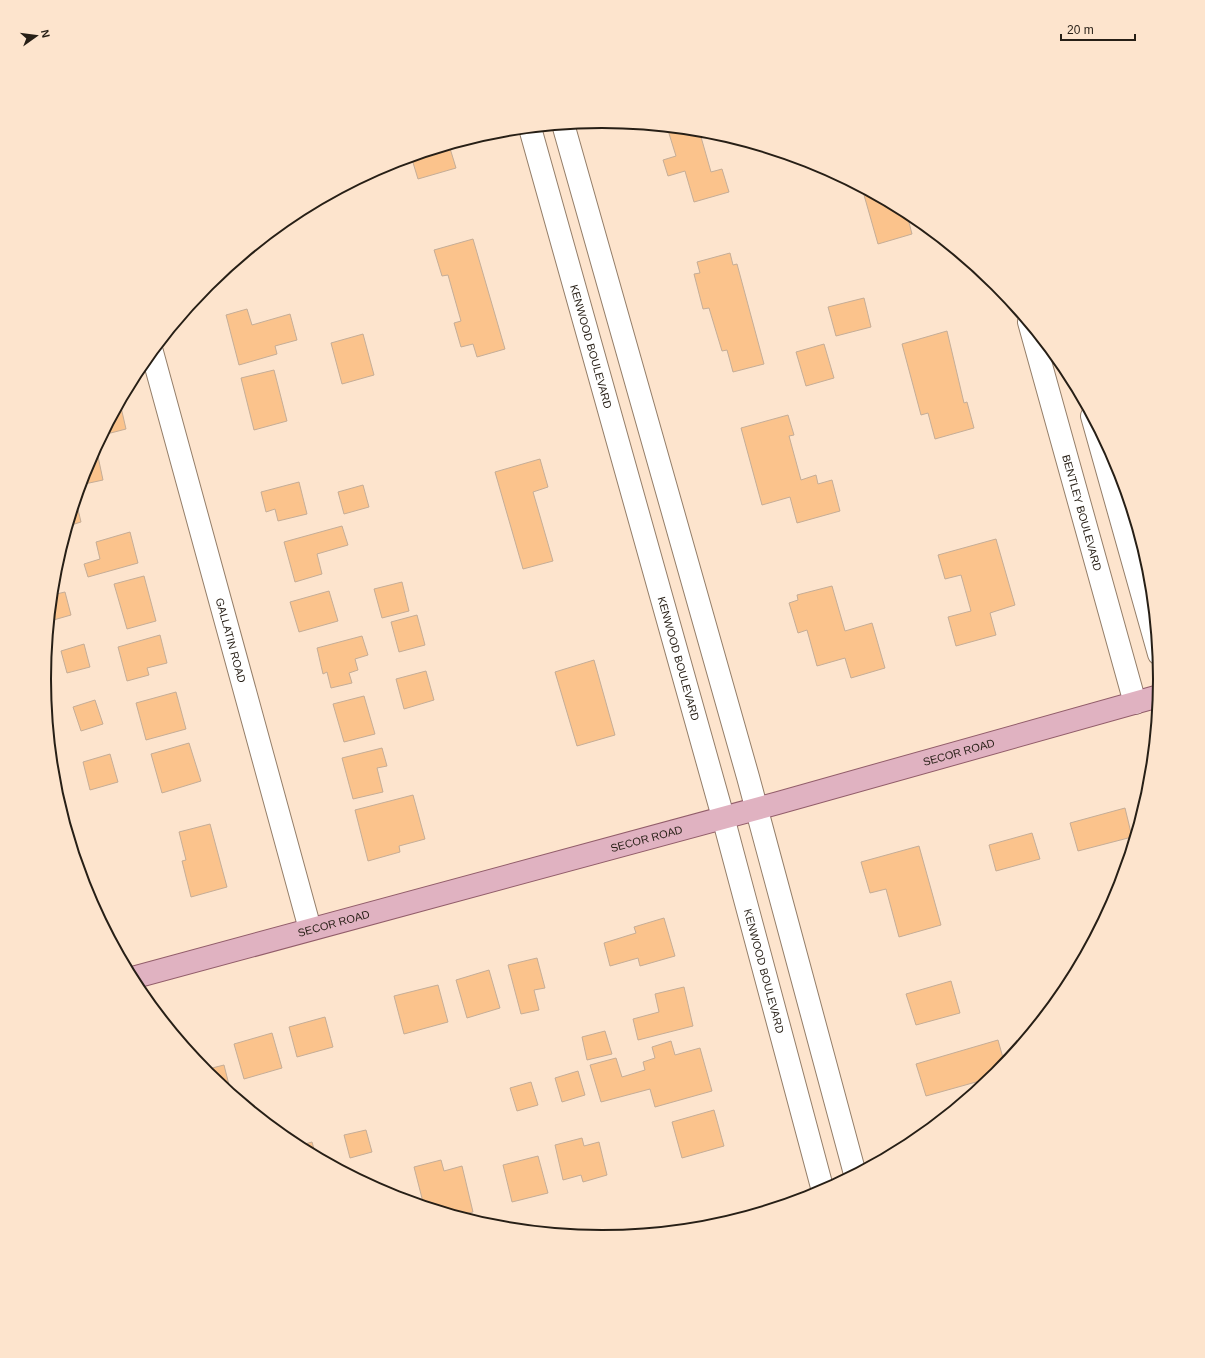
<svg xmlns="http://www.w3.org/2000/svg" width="1205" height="1358" font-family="Arial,sans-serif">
	<rect width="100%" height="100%" fill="#fde4cd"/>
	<path fill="#fbc38c" stroke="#c5ad97" d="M667 127 699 130 711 172 722 169 729 192 694 202 685 171 668 176 663 160 676 156Z
		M449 145 456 168 418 179 411 156Z
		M862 188 906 211 912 234 878 244Z
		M473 239 505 349 477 357 473 344 461 347 454 323 461 321 448 275 442 276 434 250Z
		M730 253 733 265 737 264 764 364 733 372 727 350 722 351 709 308 703 309 694 274 700 273 697 262Z
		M864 298 871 327 836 336 828 307Z
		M247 309 252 325 290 314 297 340 275 346 277 354 239 365 226 315Z
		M947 331 964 403 967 402 974 428 935 439 928 413 921 415 902 344Z
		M363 334 374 375 342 384 331 343Z
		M824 344 834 378 806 386 796 352Z
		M274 370 287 421 254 430 241 378Z
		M120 403 126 429 103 435Z
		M788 415 794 435 789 436 801 480 816 475 818 484 832 480 840 511 797 523 790 497 762 505 741 428Z
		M96 447 103 480 80 485 87 465Z
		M540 459 548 487 533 492 553 561 523 569 495 472Z
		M299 482 307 514 278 521 275 509 266 512 261 492Z
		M363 485 369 507 344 514 338 492Z
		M76 501 81 522 68 526Z
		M342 526 348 545 317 554 322 574 295 582 284 542Z
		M130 532 138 563 88 577 84 564 100 559 96 542Z
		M996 539 1015 605 990 613 996 635 956 646 948 617 971 611 961 575 945 579 938 555Z
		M144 576 156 621 127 629 114 584Z
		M402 582 409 611 382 618 374 589Z
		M832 586 845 631 872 623 885 668 851 678 845 658 817 666 807 630 798 633 789 603 798 600 797 595Z
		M329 591 338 621 299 632 290 602Z
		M65 592 71 615 50 621 52 595Z
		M417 615 425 645 399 652 391 622Z
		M160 635 167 663 147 668 149 675 127 681 118 647Z
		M362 636 368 655 355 659 358 670 349 673 352 683 331 688 327 672 323 674 317 648Z
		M84 644 90 667 67 673 61 651Z
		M594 660 615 735 577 746 555 672Z
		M426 671 434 700 404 709 396 679Z
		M176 692 186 729 146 740 136 703Z
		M364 696 375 734 344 742 333 704Z
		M95 700 103 724 81 731 73 707Z
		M189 743 201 781 162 793 151 754Z
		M382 748 387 766 377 768 383 792 353 799 342 758Z
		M110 754 118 782 90 790 83 762Z
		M413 795 425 839 399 846 400 852 368 861 355 810Z
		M1125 808 1132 837 1078 851 1070 823Z
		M210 824 227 887 191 897 182 861 186 860 179 832Z
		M1032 833 1040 859 996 871 989 845Z
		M919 846 941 925 899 937 886 889 870 893 861 862Z
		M664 918 675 956 640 966 638 958 610 966 604 943 636 933 634 927Z
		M537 958 545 988 534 990 539 1010 521 1014 508 965Z
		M489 970 500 1008 467 1018 456 980Z
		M951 981 960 1013 916 1025 906 994Z
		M438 985 448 1022 404 1034 394 996Z
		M684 987 693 1026 638 1040 633 1019 659 1012 655 994Z
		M325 1017 333 1047 297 1057 289 1027Z
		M605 1031 612 1054 587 1060 582 1037Z
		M272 1033 282 1068 244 1079 234 1044Z
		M998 1040 1005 1065 994 1077 926 1096 916 1064Z
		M671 1041 675 1055 700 1048 712 1091 655 1107 650 1089 601 1102 590 1065 616 1058 622 1077 645 1070 643 1062 655 1058 652 1047Z
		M224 1065 231 1093 204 1070Z
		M578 1071 585 1095 562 1102 555 1078Z
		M531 1082 538 1105 517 1111 510 1088Z
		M714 1110 724 1146 682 1158 672 1122Z
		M366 1130 372 1152 350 1158 344 1135Z
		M582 1138 584 1146 599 1142 607 1175 583 1182 581 1175 563 1180 555 1145Z
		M312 1142 316 1156 298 1146Z
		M538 1156 548 1193 512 1202 503 1165Z
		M441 1160 444 1171 462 1166 473 1212 458 1216 424 1206 414 1167Z"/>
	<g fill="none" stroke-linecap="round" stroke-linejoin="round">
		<g stroke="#947e69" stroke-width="24">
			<g id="minor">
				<path d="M563 124 748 777 855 1174"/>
				<path id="s1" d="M530 128 723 817 823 1191"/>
				<path id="s2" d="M1029 322 1135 703"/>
				<path id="s3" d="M152 352 310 929"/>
				<path d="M1092 416 1159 654"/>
			</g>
		</g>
		<g stroke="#925d6a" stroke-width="24">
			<g id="major">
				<path id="s4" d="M132 978 778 803 1159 696"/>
			</g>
		</g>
		<use href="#minor" stroke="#fff" stroke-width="22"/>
		<use href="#major" stroke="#e0b2c1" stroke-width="22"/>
	</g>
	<g text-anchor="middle" stroke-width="4" stroke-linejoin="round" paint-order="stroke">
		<g font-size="11" fill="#271f16" stroke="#fde4cd">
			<text dy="4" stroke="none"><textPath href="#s1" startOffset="227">KENWOOD BOULEVARD</textPath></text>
			<text dy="4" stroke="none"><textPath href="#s2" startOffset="198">BENTLEY BOULEVARD</textPath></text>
			<text dy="4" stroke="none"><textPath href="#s3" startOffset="299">GALLATIN ROAD</textPath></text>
			<text dy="4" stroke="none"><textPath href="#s1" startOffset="551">KENWOOD BOULEVARD</textPath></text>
			<text dy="4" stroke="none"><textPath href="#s4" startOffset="857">SECOR ROAD</textPath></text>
			<text dy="4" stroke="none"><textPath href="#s4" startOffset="533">SECOR ROAD</textPath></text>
			<text dy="4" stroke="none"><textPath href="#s4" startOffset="209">SECOR ROAD</textPath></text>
			<text dy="4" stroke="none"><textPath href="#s1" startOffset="875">KENWOOD BOULEVARD</textPath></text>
		</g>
	</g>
	<path d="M0 0H1205V1358H0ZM51 679a551 551 0 1 1 1102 0a551 551 0 1 1-1102 0Z" fill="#fde4cd" fill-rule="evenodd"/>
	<path fill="none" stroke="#271f16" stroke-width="2" d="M51 679a551 551 0 1 1 1102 0a551 551 0 1 1-1102 0Z"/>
	<g transform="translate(36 36) rotate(76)" stroke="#fde4cd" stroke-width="3" paint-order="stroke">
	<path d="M0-3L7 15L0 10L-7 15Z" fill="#271f16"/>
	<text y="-6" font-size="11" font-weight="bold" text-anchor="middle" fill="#271f16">N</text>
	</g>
	<path d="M1061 34v6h74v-6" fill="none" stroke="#271f16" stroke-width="2"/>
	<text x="1067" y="34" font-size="12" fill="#271f16" stroke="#fde4cd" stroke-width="3" paint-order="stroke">20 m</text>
</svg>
